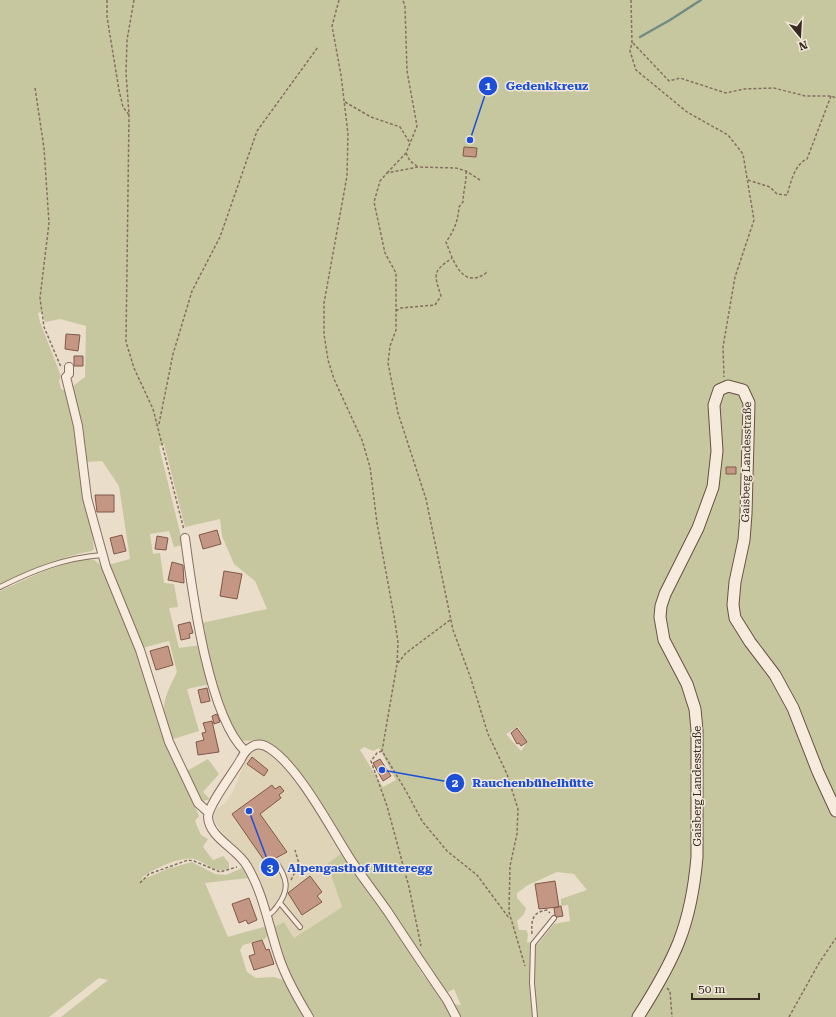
<svg xmlns="http://www.w3.org/2000/svg" width="836" height="1017" font-family="'Roboto Serif',serif">
	<rect width="100%" height="100%" fill="#eaddca"/>
	<path fill="#dfd4b8" d="M257 748 271 753 286 770 302 789 343 852 327 864 342 907 294 938 284 922 274 927 254 870 249 860 225 837 212 817 213 812 226 802 233 791 248 754Z"/>
	<path fill="#c7c79f" fill-rule="evenodd" d="M0 0H836V1017H457L450 1004 461 1005 454 989 446 993 430 966 423 962 276 749 262 740 241 741 237 737 214 681 202 623 267 609 255 581 234 564 222 536 220 519 185 527 164 444 159 446 183 545 174 547 169 531 150 534 153 554 160 553 164 583 174 584 178 607 169 608 179 648 201 645 210 684 187 689 199 731 170 740C160 707 162 702 177 672L169 641 142 648 108 565 130 559 119 486 102 461 85 462 72 387 85 377 86 326 60 319 45 322 42 312 38 313 40 322 61 376 59 381 61 389 66 391 71 405 81 463 82 494 92 531 94 549 92 551C59 557 30 570 0 584ZM518 727 527 742 521 751 506 734ZM364 747 373 751 379 748 396 780 383 787 360 750ZM557 872 574 874 587 890 561 899V906L568 905 570 921 554 924 538 944 527 942 528 934 526 930H519L517 921 524 914 526 908 517 898V893L528 885Z
		M85 558 94 560 102 566 137 650 181 773 199 816 195 821 201 835 208 839 203 847 213 860 223 856 229 863V868C216 876 205 861 194 859 181 856 150 870 141 879H144L167 869 192 862 215 874 226 875 242 868 249 878 205 883 228 937 267 926 270 932 265 939 243 945 240 950 247 972 256 978 274 977 286 981 306 1017H61L108 980 99 978 49 1017H0V591L44 571Z
		M208 759 219 774 203 792 210 799 203 801 199 799 185 772Z
		M343 852 395 928 423 975 435 988 453 1017H312L294 986 281 953 274 927 284 922 294 938 342 907 327 864Z"/>
	<g fill="none" stroke-linecap="round" stroke-linejoin="round">
		<path stroke="#718d83" stroke-width="2.5" d="M640 37 670 20 701 0"/>
	</g>
	<path fill="#c49784" stroke="#815849" d="M464 147 477 148 476 157 463 156Z
		M66 334 80 335 78 351 65 349Z
		M74 356H83V366H74Z
		M726 467H736V474H726Z
		M95 495H114V512H97Z
		M217 530 221 544 203 549 199 535Z
		M122 535 126 551 114 554 110 538Z
		M157 536 168 538 166 550 155 549Z
		M172 562 183 565 184 583 168 580Z
		M224 571 242 574 237 599 220 596Z
		M190 622 193 633 189 634 190 638 181 640 178 625Z
		M168 646 173 665 156 670 150 651Z
		M207 688 210 701 201 703 198 690Z
		M217 714 220 722 214 724 212 716Z
		M212 721 219 752 198 755 196 742 204 740 202 733 206 732 203 723Z
		M517 728 527 742 521 746 519 743 517 744 511 733Z
		M252 757 268 770 264 776 247 764Z
		M380 759 391 776 383 781 373 763Z
		M272 785 275 789 280 786 284 791 279 795 281 798 260 814 287 852 274 859 268 866 232 814Z
		M310 876 322 892 317 896 322 902 302 915 288 893Z
		M555 881 559 907 539 909 535 884Z
		M249 898 257 920 248 924 246 920 239 923 232 904Z
		M561 906 563 916 557 917 555 915 554 908Z
		M262 940 266 950 269 949 274 964 254 970 249 956 255 954 252 943Z"/>
	<g fill="none" stroke-linecap="round" stroke-linejoin="round">
		<g stroke="#856f60" stroke-width="6">
			<path id="service" d="M0 587C34 570 64 558 102 555
				M280 903 300 927
				M267 916C272 913 275 910 278 905 290 889 287 878 276 862
				M535 1017 532 983 533 944 554 918"/>
		</g>
		<g stroke="#856f60" stroke-width="10">
			<path id="minor" d="M69 367V374L66 377 78 426 87 498 106 567 140 650 169 742 198 803 208 812
				M185 538C192 590 208 716 245 751
				M309 1017C298 999 287 980 280 960 269 929 264 894 247 866 238 849 209 838 208 817 208 805 234 772 241 759 247 747 257 740 269 748 298 766 330 827 349 857 361 876 375 893 388 912 407 941 427 971 447 1000L456 1017"/>
		</g>
		<g stroke="#675143" stroke-width="13">
			<path id="secondary" d="M638 1017C675 959 691 926 697 857V730L695 709 687 684 664 640 660 617 661 606 665 594 698 528 713 487 717 451 714 405 719 390 728 386 743 390 749 403 746 514 744 540 735 582 733 605 735 618 750 642 775 675 793 708 818 772 836 811"/>
		</g>
		<path stroke="#856f60" stroke-width="1.5" stroke-dasharray="3 2" stroke-linecap="butt" d="M107 0V17L119 90 123 107 129 115
			M134 0 127 40 126 73 129 115 126 342 134 368 153 409 184 530
			M339 0 332 26 341 75 348 134 347 176 324 303V334L328 360 334 379 362 440 370 467 377 523 394 616 398 642 397 664
			M631 0 632 43 630 51 636 70 687 112 728 135 743 154 754 220 735 277 723 347 724 377
			M633 43 669 81 680 78 726 93 744 89 774 88 805 96H831L836 98
			M35 88 44 148 49 223 40 298 44 327 61 367
			M345 102 371 117 400 127 410 143
			M406 153 410 161 417 166
			M466 171C467 181 463 191 463 202L459 207C458 221 454 231 446 242 453 260 462 290 486 273V270
			M387 173 406 153 417 126 407 71 405 7 403 0
			M480 180 466 171 456 168 418 167 387 173 380 181 374 202 385 253 396 273V330L390 346 388 363 398 413 426 499 453 630 470 676 488 734 507 774 518 809 517 834 510 866 509 912 525 966
			M748 180 770 187 777 194 787 195C791 182 794 165 807 159L831 96
			M396 311 401 308 435 305 441 296C434 274 432 272 452 258
			M159 424 173 354 192 291 220 237 257 131 318 47
			M450 620 406 653 397 664 382 751 406 791 422 821 447 851 477 875 509 918
			M382 751 377 753 371 761 387 806 409 887 421 946
			M291 880 299 864 295 850
			M140 883 149 874 188 860 194 861 220 872 237 867
			M532 934C531 921 532 912 547 910L550 913
			M667 988 670 991 672 1017
			M789 1017 819 963 836 938"/>
		<use href="#service" stroke="#f6ebdd" stroke-width="4"/>
		<use href="#minor" stroke="#f6ebdd" stroke-width="8"/>
		<use href="#secondary" stroke="#f6ebdd" stroke-width="11"/>
	</g>
	<g text-anchor="middle" stroke-width="3" stroke-linejoin="round" paint-order="stroke">
		<g font-size="11" fill="#372a22" stroke="#f2e8d9">
			<text transform="translate(746 462) rotate(-89)" y="4">Gaisberg Landesstraße</text>
			<text transform="translate(697 786) rotate(-90)" y="4">Gaisberg Landesstraße</text>
		</g>
	</g>
	<path fill="none" stroke="#1d4ed8" stroke-width="1.5" d="M470 140L488 86M382 770L455 783M249 811L270 867"/>
	<g fill="#1d4ed8" stroke="#f2e8d9" stroke-width="1.5">
		<circle cx="470" cy="140" r="4"/>
		<circle cx="382" cy="770" r="4"/>
		<circle cx="249" cy="811" r="4"/>
		<circle cx="488" cy="86" r="10"/>
		<circle cx="455" cy="783" r="10"/>
		<circle cx="270" cy="867" r="10"/>
	</g>
	<g font-size="12" text-anchor="middle" font-weight="bold" fill="#fff">
		<text x="488" y="90">1</text>
		<text x="455" y="787">2</text>
		<text x="270" y="872">3</text>
	</g>
	<g font-size="12" text-anchor="middle" font-weight="bold" fill="#1d4ed8" stroke="#f2e8d9" stroke-width="3" stroke-linejoin="round" paint-order="stroke">
		<text x="547" y="90">Gedenkkreuz</text>
		<text x="533" y="787">Rauchenbühelhütte</text>
		<text x="360" y="872">Alpengasthof Mitteregg</text>
	</g>
	<g transform="translate(800 36) rotate(162)" stroke="#f2e8d9" stroke-width="3" paint-order="stroke">
	<path d="M0-3L7 15L0 10L-7 15Z" fill="#372a22"/>
	<text y="-6" font-size="11" font-weight="bold" text-anchor="middle" fill="#372a22">N</text>
	</g>
	<path d="M692 993v6h67v-6" fill="none" stroke="#372a22" stroke-width="2"/>
	<text x="698" y="993" font-size="12" fill="#372a22" stroke="#f2e8d9" stroke-width="3" paint-order="stroke">50 m</text>
</svg>
